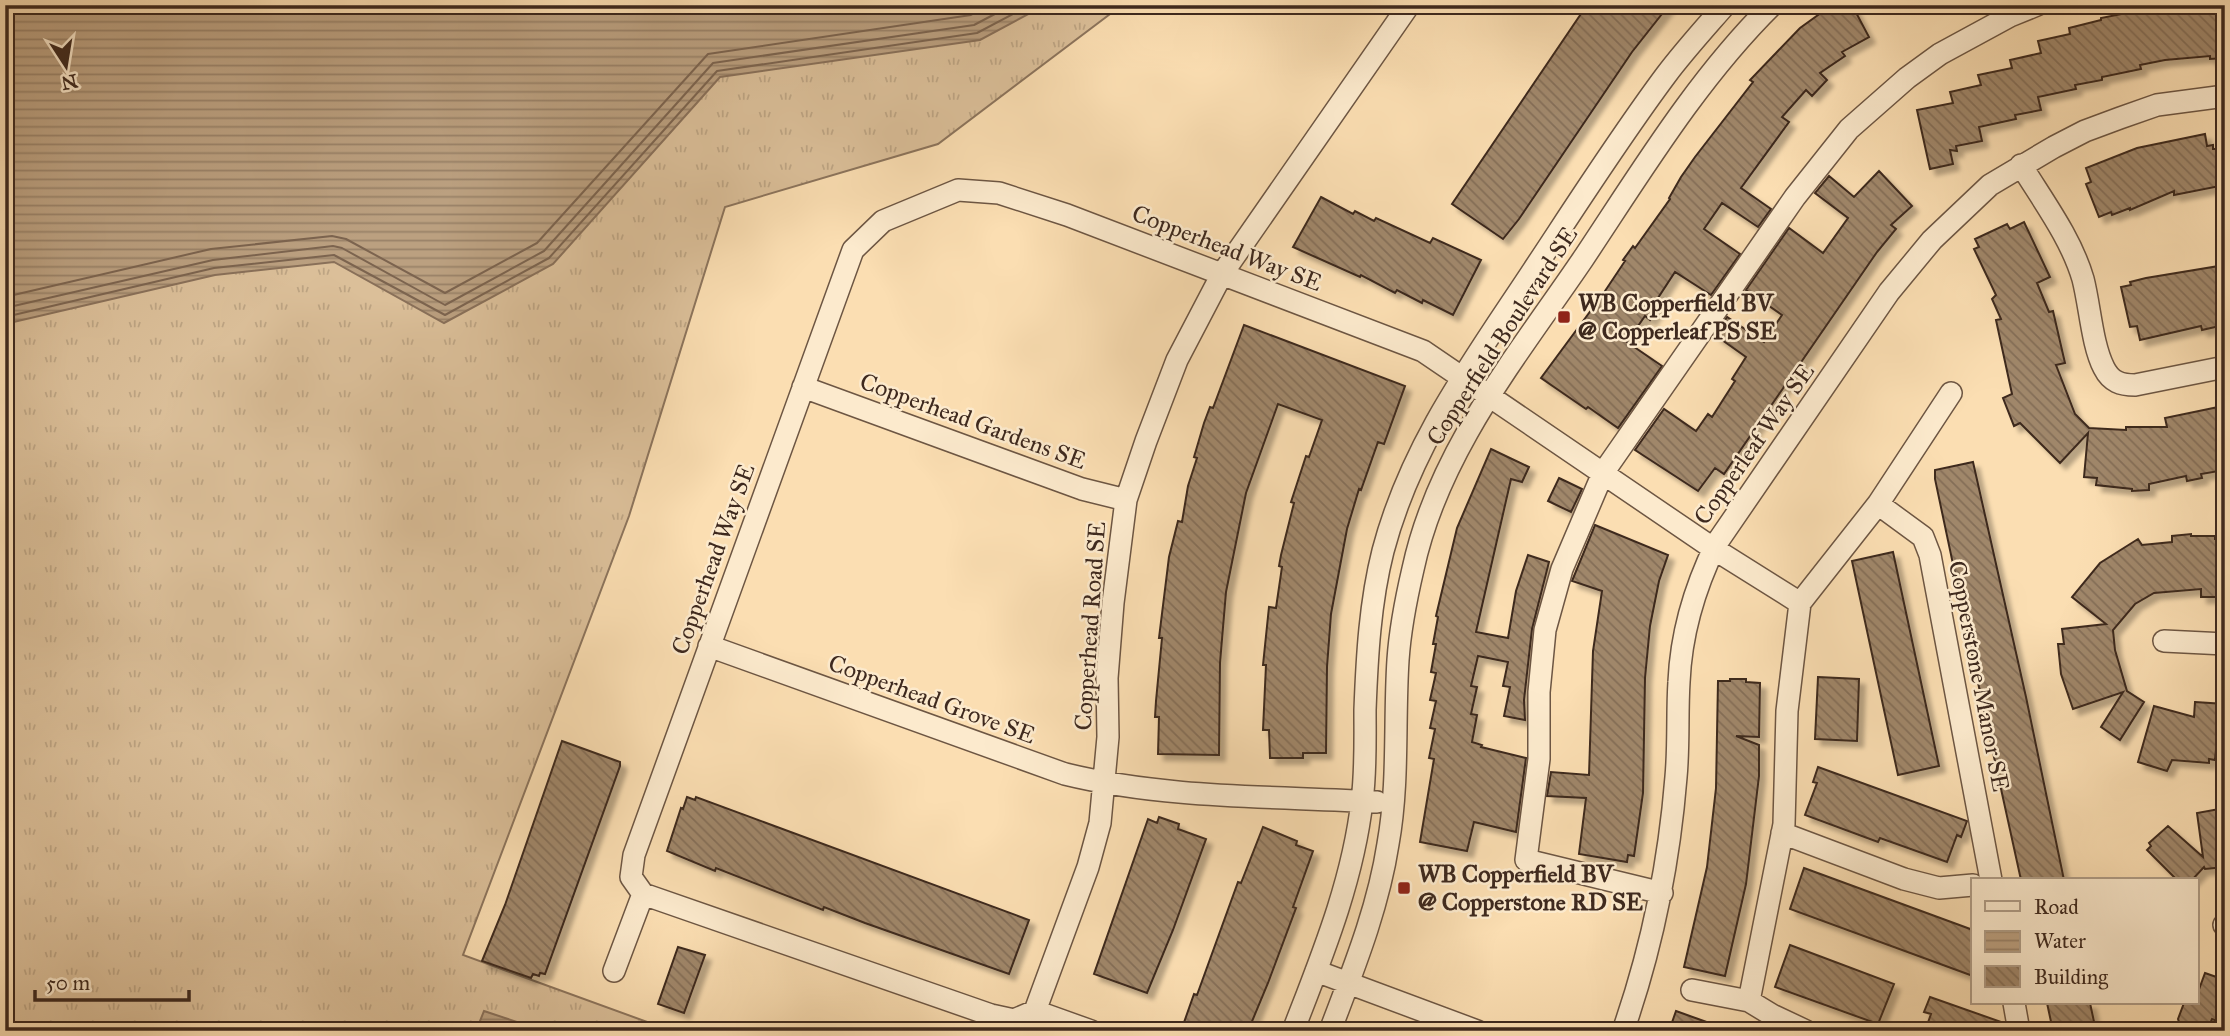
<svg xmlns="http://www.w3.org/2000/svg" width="2230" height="1036" font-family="'IM FELL Great Primer',serif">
	<defs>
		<pattern id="grass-tufts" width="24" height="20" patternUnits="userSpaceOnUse" patternTransform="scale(1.75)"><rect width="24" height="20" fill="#dbbf99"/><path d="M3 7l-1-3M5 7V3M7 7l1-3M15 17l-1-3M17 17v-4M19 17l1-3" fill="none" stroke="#bda483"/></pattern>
		<pattern id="water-rules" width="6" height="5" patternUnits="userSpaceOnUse" patternTransform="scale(1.75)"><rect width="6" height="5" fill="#bba080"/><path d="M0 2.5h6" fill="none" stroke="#998268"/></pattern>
		<pattern id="building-back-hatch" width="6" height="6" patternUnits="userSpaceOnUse" patternTransform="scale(1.75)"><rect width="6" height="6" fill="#a0876b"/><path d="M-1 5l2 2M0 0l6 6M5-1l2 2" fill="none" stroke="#846e57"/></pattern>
		<filter id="shadow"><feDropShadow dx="6" dy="6" stdDeviation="2" flood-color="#0004"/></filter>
	</defs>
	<rect width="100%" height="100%" fill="#fbdeb2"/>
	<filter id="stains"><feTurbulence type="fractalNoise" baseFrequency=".00286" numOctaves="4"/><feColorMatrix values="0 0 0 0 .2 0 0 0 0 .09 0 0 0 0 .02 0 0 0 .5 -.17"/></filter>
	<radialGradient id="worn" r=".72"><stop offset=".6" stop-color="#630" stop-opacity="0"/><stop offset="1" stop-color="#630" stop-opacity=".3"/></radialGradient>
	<path fill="url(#grass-tufts)" stroke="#8c745c" stroke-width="2" d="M5 5H1122L938 144 725 207 629 516 463 955 672 1031H5Z"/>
	<path fill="url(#water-rules)" stroke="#897059" stroke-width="2" d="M5 5H1045L980 40 720 77 553 264 444 323 334 262 215 275 5 324Z
		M484 1011 544 1031H476Z"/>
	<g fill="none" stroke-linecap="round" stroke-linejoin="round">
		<path stroke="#7c644f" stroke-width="2" d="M5 297 211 249 332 236 346 239 445 293 537 243 708 54 971 15 989 5
			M5 308 213 260 333 246 342 248 445 305 544 251 713 63 974 25 1012 5
			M5 317 214 268 334 255 445 315 549 258 717 71 977 33 1030 5"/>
	</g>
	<path fill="url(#building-back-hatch)" stroke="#3e291e" stroke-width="2" filter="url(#shadow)" d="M1587 5H1669L1632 52 1519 219 1503 239 1452 204Z
		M1832 5H1852L1869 37 1842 52 1845 56 1820 73 1827 80 1812 96 1806 90 1782 117 1789 122 1741 188 1771 209 1758 227 1722 203 1704 229 1740 254 1711 295 1675 272 1658 298 1663 301 1650 320 1645 316 1627 342 1662 366 1618 428 1588 407 1586 409 1541 378 1603 294 1625 261 1623 260 1633 246 1635 248 1670 199 1669 198 1681 177 1695 157 1753 82 1750 80 1800 28Z
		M2146 5H2199V8L2217 6 2218 10 2225 9V58L2210 59V56L2165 60 2140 65 2141 69 2102 77V80L2075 85 2076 89 2038 97 2041 110 2015 115 2016 119 1979 127 1982 141 1956 146 1957 151 1950 150 1953 164 1930 169 1917 110 1953 103 1950 92 1981 85 1978 75 2012 68 2010 60 2041 53 2038 41 2070 34 2069 28 2101 20V18L2147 9Z
		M2205 134 2207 146 2213 145V149H2225V185L2174 195V191L2130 210V208L2112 215 2111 212 2099 217 2086 184 2091 182 2086 168 2137 148Z
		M1879 171 1912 206 1891 225 1896 229 1877 252 1724 474 1715 468 1698 491 1635 450 1664 409 1696 431 1708 414 1712 417 1735 381 1732 379 1746 357 1715 335 1727 317 1764 342 1782 315 1746 290 1789 228 1823 253 1848 218 1815 193 1829 176 1854 197Z
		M1321 197 1353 214 1355 211 1374 221 1376 218 1430 243 1433 238 1481 260 1453 315 1423 300 1422 303 1397 290 1395 293 1361 275 1360 277 1293 247Z
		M2024 222 2050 277 2037 283 2049 312 2053 311 2065 363 2056 365 2075 414 2089 428 2126 430V427H2167L2165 418 2223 406 2225 470 2201 474 2202 478 2187 481 2186 476 2149 484V490L2132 491V489L2096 485 2097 478 2084 477 2088 433 2060 463 2020 423 2014 426 2003 398 2012 394 1996 320 2001 319 1992 299 1996 295 1974 249 1979 247 1975 239 2007 224 2010 229Z
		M2219 266 2225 293V304L2219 305 2224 325 2202 330 2201 326 2140 340 2137 326 2130 327 2121 287 2131 285 2130 282 2146 278Z
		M1244 325 1405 386 1384 444 1378 442 1361 490 1359 489 1347 529 1331 614 1327 667 1326 753H1303V758H1270L1269 730H1263L1266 665H1263L1269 607 1276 608 1282 567 1279 566 1281 555 1294 503 1291 502 1306 456 1309 457 1322 420 1278 404 1246 493 1226 592 1220 663 1219 755 1158 754 1159 717H1155L1156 701 1162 638H1159L1169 557 1178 521 1182 522 1188 486 1197 458 1194 457 1204 423 1210 407 1213 408Z
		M1491 449 1529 467 1522 482 1511 479 1476 632 1508 638 1516 591 1528 555 1549 562 1532 629 1524 700 1525 720 1504 716 1510 687 1503 686 1508 662 1478 656 1471 686 1477 687 1471 714 1477 715 1472 742 1482 745 1481 747 1526 758 1516 832 1474 822 1467 851 1420 842 1434 759 1429 758 1435 729 1430 728 1436 701 1430 700 1436 673 1431 672 1436 644H1433L1438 617 1436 616 1457 528Z
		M1973 462 2026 697 2064 880H2021L1987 725 1935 479V470Z
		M1559 478 1582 489 1571 512 1548 501Z
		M1595 525 1668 555 1659 581 1650 626 1645 678 1643 793 1634 856 1628 855 1627 862 1579 854 1586 798 1547 796 1551 772 1589 775 1593 651 1602 591 1572 581Z
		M2191 534V536H2215V539H2225L2223 597H2201V589L2154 593 2135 604 2113 630 2115 650 2127 691 2144 702 2120 740 2101 727 2123 692 2073 709 2061 674 2058 644H2064L2062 629 2106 624 2072 597 2100 563 2138 539 2142 545 2172 542V536Z
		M1893 552 1939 766 1898 775 1852 561Z
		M1818 677 1859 679 1857 741 1815 739Z
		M1730 679H1746V682L1760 683 1759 737 1736 736 1759 745V776L1746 884 1725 976 1684 967 1707 867 1716 788 1718 681H1730Z
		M2195 702 2225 704V740L2217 739 2215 760 2209 759V763L2172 760 2167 771 2138 762 2154 706 2194 717Z
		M562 741 620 762V766L545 974 540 973 539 976 533 974 531 978 482 961 505 905Z
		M1818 767 1967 821 1961 837 1957 835 1947 862 1880 838 1878 842 1805 815 1817 783 1813 782Z
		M687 797 695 800 696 797 1029 920 1009 974 865 923 824 907 823 910 716 868 715 871 667 851 681 808 683 809Z
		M2225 808V867L2205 869 2204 867 2192 880H2177L2147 850 2151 846 2149 843 2168 826 2203 857 2197 813Z
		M1159 817 1179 824 1178 829 1206 839 1173 930 1147 993 1094 974 1148 819 1157 823Z
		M1263 827 1297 841 1296 845 1313 851 1293 907 1296 908 1268 983 1248 1031H1181L1194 994 1197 995 1238 882 1241 883Z
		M1804 868 1973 930V976L1790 909Z
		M1790 945 1894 984 1878 1024 1775 987Z
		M678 947 705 955 684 1013 658 1004Z
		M2205 973 2225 980V1024L2212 1019 2207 1031H2187L2189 1026 2179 1022 2178 1019 2184 1003H2197V995Z
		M1930 997 2004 1023 2006 1031H1925L1931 1014 1924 1012Z
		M2047 1003H2090L2096 1031H2053Z
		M1676 1011 1726 1029V1031H1669Z"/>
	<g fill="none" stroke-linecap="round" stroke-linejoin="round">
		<g stroke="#6d5643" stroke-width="24">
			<path id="minor" d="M1409 5 1222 274 1177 360 1146 441 1126 500 1113 603 1107 678 1108 737 1100 823 1088 867 1035 1011 1014 1020 991 1015 643 894 631 877 634 855 853 250 883 221 958 190 999 193 1067 215 1423 351 1714 549 1800 603
				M2021 165C2043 201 2071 238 2083 279 2090 306 2092 345 2104 368 2111 382 2121 385 2135 385L2225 367
				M803 387 1082 489 1126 500
				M1878 504 1923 537 1930 555 1991 880
				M2164 641 2225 644
				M709 646 1065 774C1167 799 1272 796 1377 802
				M1782 833 1904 879 1939 888 1973 885
				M1662 893 1526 860 1539 759V692L1545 630 1562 569 1603 473 1795 197 1849 129 1907 78 1940 54 2010 16 2037 5
				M2224 925H2225
				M614 971 643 894
				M1316 971 1477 1031
				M1692 990 1749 1001 1772 1015 1806 1031
				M1749 1001 1784 824 1787 711 1800 603 1878 504 1951 393
				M2014 1003 2019 1031
				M1035 1011 1091 1031
				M1293 1031C1322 956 1353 881 1362 801 1366 771 1365 740 1365 710 1367 657 1370 602 1383 551 1411 444 1474 360 1534 269 1577 204 1619 138 1666 75 1684 51 1705 28 1725 5
				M1330 1031C1353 970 1378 909 1388 844 1399 783 1394 722 1398 660 1400 630 1406 599 1413 569 1438 452 1517 356 1583 259 1641 172 1697 79 1772 5
				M1623 1031C1652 948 1669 865 1676 777 1679 745 1677 713 1679 682 1681 634 1695 587 1716 544L1889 292 1932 240 1990 185 2054 147 2085 131 2120 118 2157 105 2225 96"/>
		</g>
		<use href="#minor" stroke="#fceacd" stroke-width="21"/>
	</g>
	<g fill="#8f2418" stroke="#fceacd" stroke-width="2.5">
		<rect x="1557" y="310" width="14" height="14" rx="3.5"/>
		<rect x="1397" y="881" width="14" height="14" rx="3.5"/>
	</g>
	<g text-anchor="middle" stroke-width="5" stroke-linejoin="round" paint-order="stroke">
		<g font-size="24" fill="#3e291e" stroke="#fceacd">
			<text transform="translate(1227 248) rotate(21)" y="8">Copperhead Way SE</text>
			<text transform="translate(1502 336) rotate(-57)" y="8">Copperfield Boulevard SE</text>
			<text transform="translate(973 421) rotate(20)" y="8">Copperhead Gardens SE</text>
			<text transform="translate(1754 444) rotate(-55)" y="8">Copperleaf Way SE</text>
			<text transform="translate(713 559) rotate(-70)" y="8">Copperhead Way SE</text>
			<text transform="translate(1090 626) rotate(-86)" y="8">Copperhead Road SE</text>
			<text transform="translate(1979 676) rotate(79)" y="8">Copperstone Manor SE</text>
			<text transform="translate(932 699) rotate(20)" y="8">Copperhead Grove SE</text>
		</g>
		<g font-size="24" font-weight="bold" fill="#3e291e" stroke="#fceacd" text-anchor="start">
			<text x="1578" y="311">WB Copperfield BV<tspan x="1578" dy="28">@ Copperleaf PS SE</tspan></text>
			<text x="1418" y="882">WB Copperfield BV<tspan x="1418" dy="28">@ Copperstone RD SE</tspan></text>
		</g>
	</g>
	<rect width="2230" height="1036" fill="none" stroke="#fbdeb2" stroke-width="28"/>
	<rect x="7" y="7" width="2216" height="1022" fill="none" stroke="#3e291e" stroke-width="3.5"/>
	<rect x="14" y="14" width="2202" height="1008" fill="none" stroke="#3e291e" stroke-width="2"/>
	<rect x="1971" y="878" width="228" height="126" fill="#fceacd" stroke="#b09d87" stroke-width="2"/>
	<rect x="1985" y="901" width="35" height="10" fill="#fceacd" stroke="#b09d87" stroke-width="2"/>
	<text x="2034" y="914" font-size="21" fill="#3e291e">Road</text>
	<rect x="1985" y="931" width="35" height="21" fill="url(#water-rules)" stroke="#b09d87" stroke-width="2"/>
	<text x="2034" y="948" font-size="21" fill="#3e291e">Water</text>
	<rect x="1985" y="966" width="35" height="21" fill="url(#building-back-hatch)" stroke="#b09d87" stroke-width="2"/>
	<text x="2034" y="984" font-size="21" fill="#3e291e">Building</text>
	<g transform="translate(66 66) rotate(168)" stroke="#fceacd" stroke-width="5" paint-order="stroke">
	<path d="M0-5L12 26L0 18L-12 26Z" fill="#3e291e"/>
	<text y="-10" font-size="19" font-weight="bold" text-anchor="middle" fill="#3e291e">N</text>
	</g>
	<path d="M35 990v10h154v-10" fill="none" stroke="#3e291e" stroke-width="3.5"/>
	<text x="46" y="990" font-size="21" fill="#3e291e" stroke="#fceacd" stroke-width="5" paint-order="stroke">50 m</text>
	<rect width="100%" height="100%" filter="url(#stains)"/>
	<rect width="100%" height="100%" fill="url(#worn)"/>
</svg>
